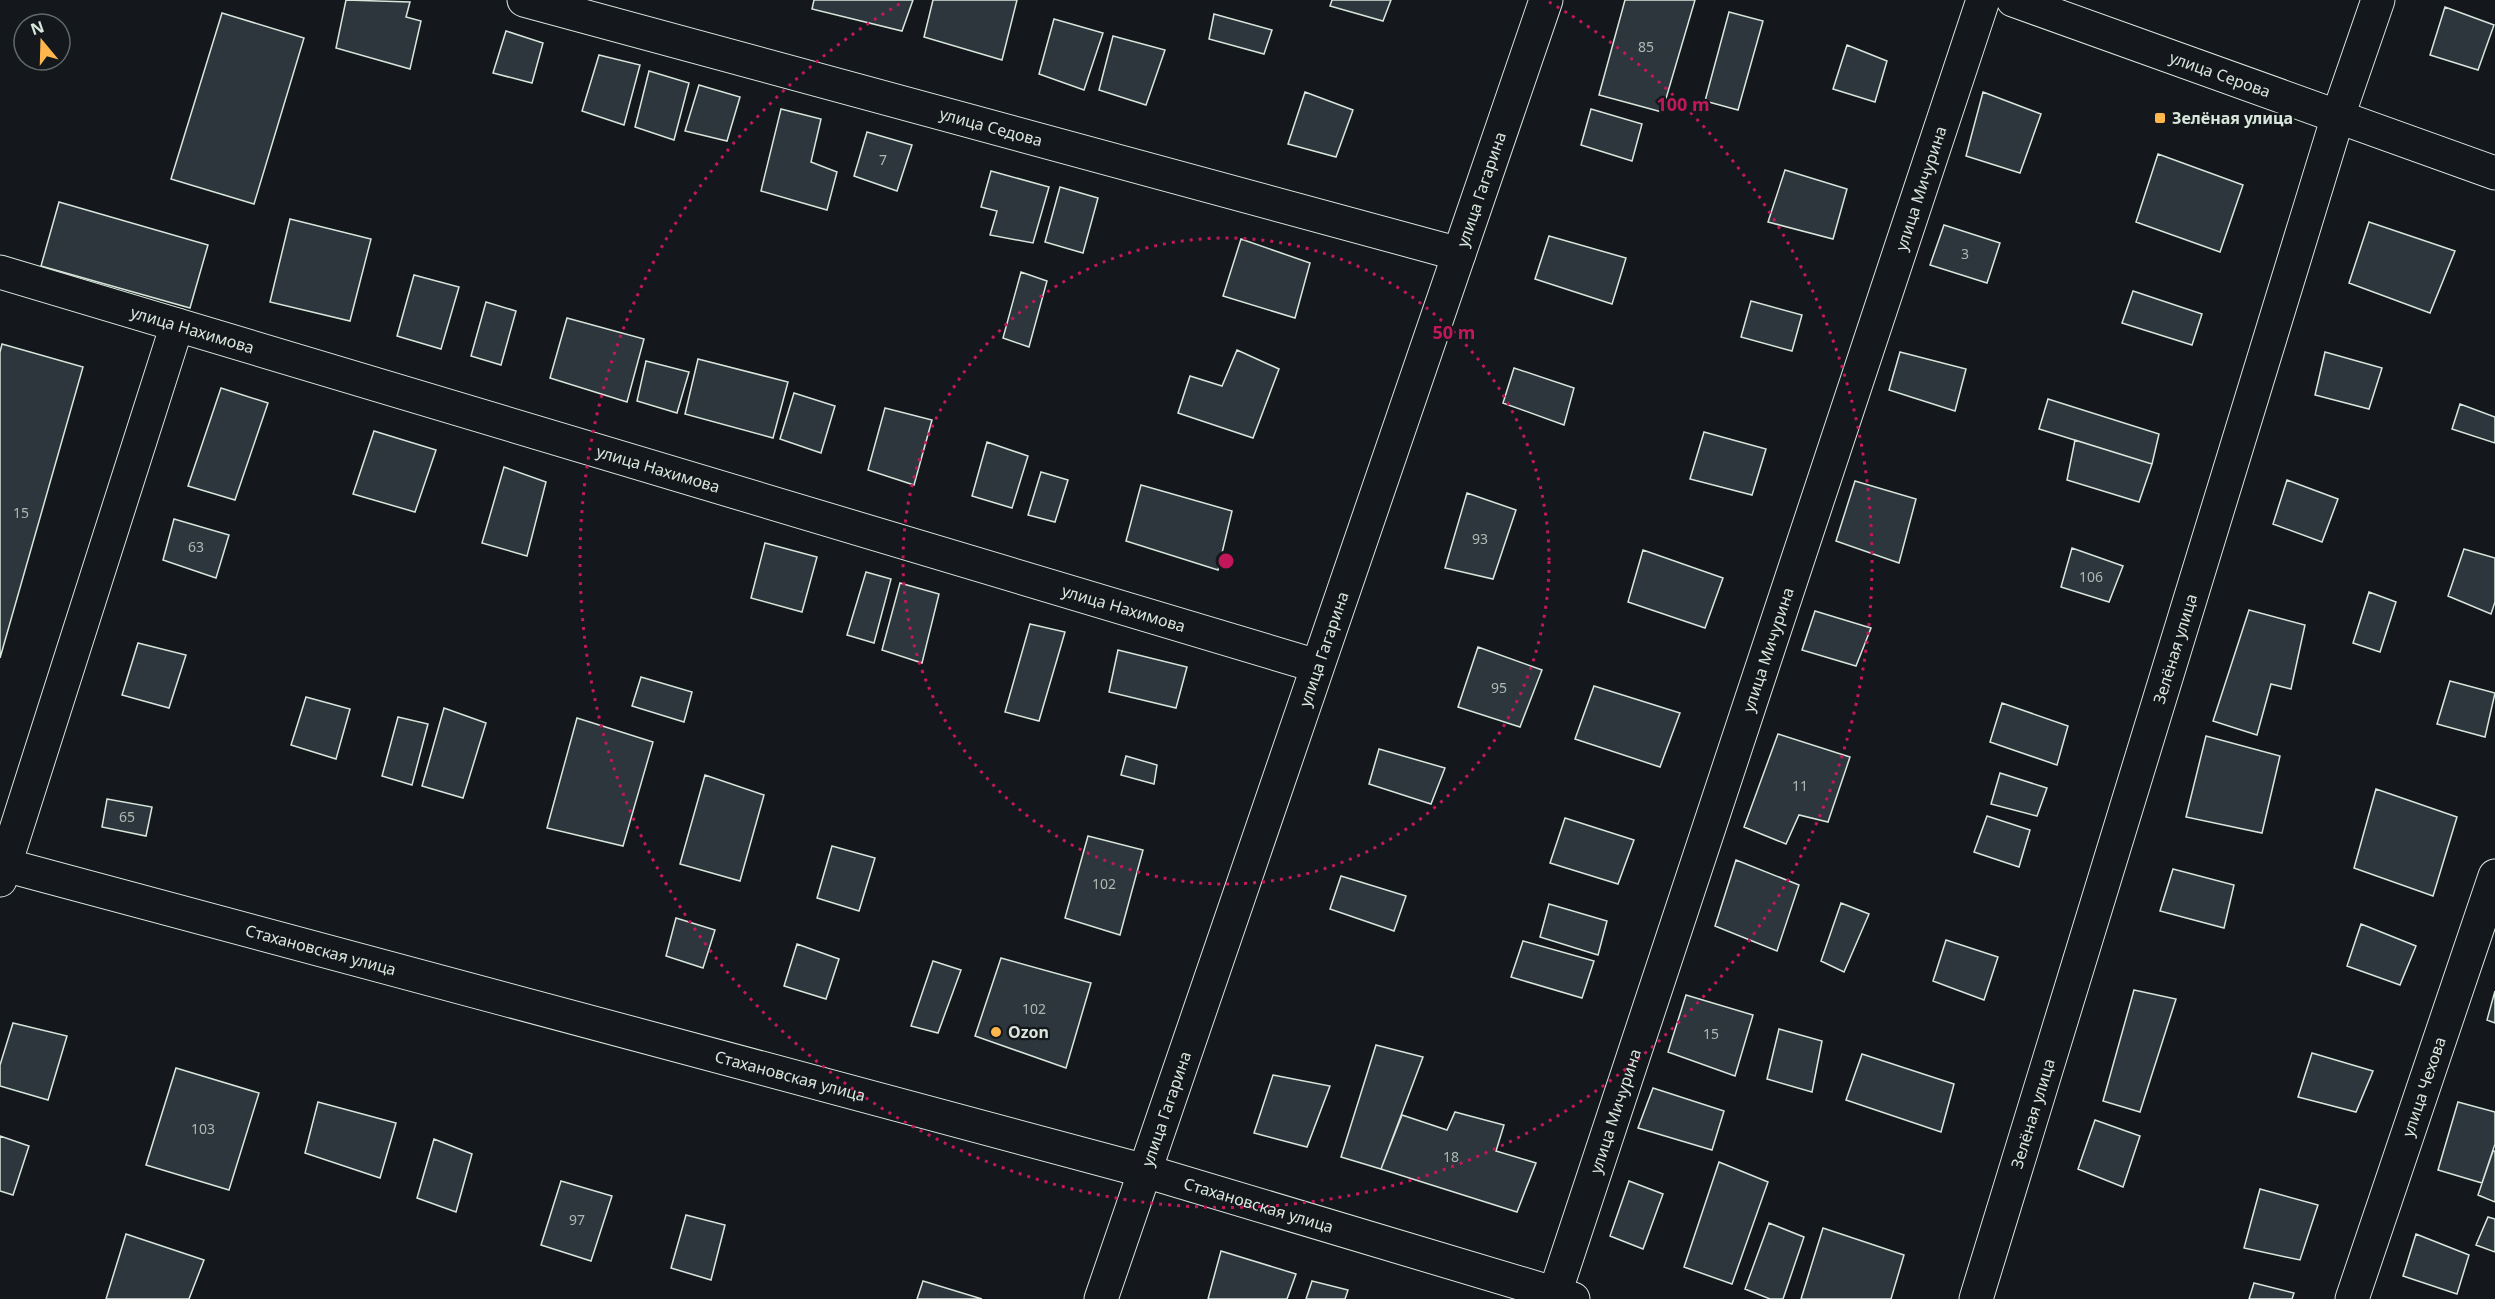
<svg xmlns="http://www.w3.org/2000/svg" width="2495" height="1299" font-family="'Noto Sans',sans-serif">
	<rect width="100%" height="100%" fill="#14181c"/>
	<path fill="#2c363c" stroke="#d8e6dc" stroke-width="1.5" d="M346 0 410 2 406 17 421 21 410 69 336 48Z
		M814 0H913L902 31 812 9Z
		M933 0H1017L1002 60 924 37Z
		M1332 0H1391L1383 21 1330 6Z
		M1625 0H1695L1662 112 1599 95Z
		M2445 7 2494 25 2478 70 2430 55Z
		M1729 12 1763 21 1738 110 1705 101Z
		M222 13 304 38 254 204 171 179Z
		M1214 14 1272 30 1264 54 1209 39Z
		M1054 19 1103 33 1084 90 1039 74Z
		M506 31 543 43 532 83 493 73Z
		M1113 36 1165 50 1146 105 1099 90Z
		M1847 45 1887 61 1875 102 1833 89Z
		M599 55 640 65 624 125 582 111Z
		M649 71 689 83 674 140 635 127Z
		M699 85 740 97 727 141 685 131Z
		M1305 92 1353 110 1336 157 1288 144Z
		M1983 92 2041 114 2020 173 1966 156Z
		M781 109 821 119 811 162 837 172 827 210 761 191Z
		M1591 109 1642 124 1632 161 1581 145Z
		M867 132 912 145 897 191 854 176Z
		M2158 154 2243 185 2220 252 2136 222Z
		M1785 170 1847 189 1833 239 1768 222Z
		M991 171 1049 187 1033 243 990 235 997 211 981 207Z
		M1060 187 1098 198 1083 253 1045 242Z
		M59 202 208 245 190 308 41 266Z
		M290 219 371 239 350 321 270 302Z
		M2369 222 2455 251 2430 313 2349 283Z
		M1944 225 2000 243 1987 283 1930 265Z
		M1549 236 1626 258 1612 304 1535 279Z
		M1241 239 1310 263 1295 318 1223 296Z
		M1021 272 1047 281 1029 347 1003 338Z
		M414 275 459 287 441 349 397 336Z
		M2133 291 2202 314 2192 345 2122 323Z
		M1751 301 1802 315 1792 351 1741 337Z
		M486 302 516 311 501 365 471 356Z
		M567 318 644 339 627 402 550 378Z
		M2 344 83 367 0 658V352Z
		M1237 350 1279 369 1253 438 1178 413 1190 376 1222 386Z
		M1900 352 1966 369 1955 411 1889 390Z
		M2325 352 2382 368 2369 409 2315 395Z
		M698 359 788 382 773 438 685 414Z
		M646 361 689 372 677 413 637 401Z
		M1514 368 1574 388 1564 425 1503 403Z
		M221 388 268 403 235 500 188 486Z
		M794 393 835 406 821 453 780 439Z
		M2048 399 2159 434 2152 464 2039 429Z
		M2460 404 2495 417V443L2452 429Z
		M885 408 932 420 914 485 868 470Z
		M374 431 436 450 415 512 353 494Z
		M1704 432 1766 449 1752 495 1690 479Z
		M2075 440 2152 464 2139 502 2067 480Z
		M987 442 1028 456 1012 508 972 496Z
		M504 467 546 482 527 556 482 543Z
		M1041 472 1068 480 1055 522 1028 515Z
		M2287 480 2338 499 2322 542 2273 524Z
		M1855 481 1916 499 1899 563 1836 541Z
		M1141 485 1232 511 1218 570 1126 541Z
		M1467 493 1516 510 1493 579 1445 568Z
		M174 519 229 535 216 578 163 560Z
		M765 543 817 557 802 612 751 598Z
		M2072 548 2123 566 2109 602 2061 587Z
		M2464 549 2495 558V602L2491 614 2448 596Z
		M1643 550 1723 578 1705 628 1628 602Z
		M866 572 891 579 874 643 847 635Z
		M900 583 939 594 922 663 882 650Z
		M2369 592 2396 602 2380 652 2353 643Z
		M2249 610 2305 625 2291 689 2271 684 2257 735 2213 721Z
		M1815 611 1871 628 1856 666 1802 650Z
		M1030 624 1065 632 1039 721 1005 712Z
		M138 643 186 655 169 708 122 695Z
		M1478 647 1542 670 1520 727 1458 707Z
		M1118 650 1187 667 1176 708 1109 692Z
		M641 677 692 692 684 722 632 706Z
		M2450 681 2495 693 2485 737 2437 724Z
		M1594 686 1680 713 1660 767 1575 739Z
		M306 697 350 709 336 759 291 745Z
		M2002 703 2068 726 2057 765 1990 742Z
		M444 708 486 723 463 798 422 786Z
		M398 717 428 724 412 785 382 776Z
		M577 718 653 742 623 846 547 828Z
		M1778 734 1850 757 1828 822 1799 815 1786 844 1744 827Z
		M2206 736 2280 756 2262 833 2186 817Z
		M1379 749 1445 768 1431 804 1369 784Z
		M1126 756 1157 765 1154 784 1121 775Z
		M2000 773 2047 788 2037 816 1991 804Z
		M705 775 764 795 740 881 680 864Z
		M2376 789 2457 817 2433 896 2354 868Z
		M107 799 152 807 146 836 102 827Z
		M1987 816 2030 830 2019 867 1974 852Z
		M1565 818 1634 840 1618 884 1550 863Z
		M1088 836 1143 850 1120 935 1065 918Z
		M832 846 875 858 859 911 817 898Z
		M1736 860 1799 885 1777 951 1715 926Z
		M2173 869 2234 885 2224 928 2160 911Z
		M1341 876 1406 896 1394 931 1330 909Z
		M1841 903 1869 914 1844 972 1821 961Z
		M1549 904 1607 921 1598 955 1540 937Z
		M676 918 715 930 703 968 666 956Z
		M2361 924 2416 946 2400 985 2347 966Z
		M1946 940 1998 957 1984 1000 1933 981Z
		M1523 941 1594 961 1582 998 1511 977Z
		M797 944 839 959 826 999 784 986Z
		M1001 958 1091 983 1066 1068 975 1036Z
		M933 961 961 970 938 1033 911 1026Z
		M2134 990 2176 999 2140 1112 2103 1101Z
		M2495 991V1023L2487 1020Z
		M1686 995 1753 1015 1735 1076 1668 1052Z
		M13 1023 67 1036 48 1100 0 1086V1065Z
		M1779 1029 1822 1041 1812 1092 1767 1079Z
		M1376 1045 1423 1057 1381 1169 1341 1157Z
		M2312 1053 2373 1071 2356 1112 2298 1097Z
		M1862 1054 1954 1084 1941 1132 1846 1100Z
		M176 1068 259 1093 229 1190 146 1165Z
		M1273 1075 1330 1086 1307 1147 1254 1133Z
		M1653 1088 1724 1111 1712 1150 1638 1128Z
		M318 1102 396 1123 380 1178 305 1153Z
		M2458 1102 2495 1112V1144L2482 1183 2438 1170Z
		M1455 1112 1504 1125 1496 1151 1536 1163 1517 1212 1381 1169 1402 1115 1447 1130Z
		M2095 1120 2140 1136 2123 1187 2078 1169Z
		M0 1136 29 1146 13 1195 0 1191Z
		M434 1139 472 1154 456 1212 417 1198Z
		M2493 1151H2495V1202L2478 1195Z
		M1719 1162 1768 1182 1732 1284 1684 1267Z
		M561 1181 612 1196 591 1261 541 1245Z
		M1629 1181 1663 1194 1643 1249 1610 1236Z
		M2260 1189 2318 1205 2300 1260 2244 1248Z
		M686 1215 725 1225 711 1280 671 1268Z
		M2488 1217 2495 1219V1252L2476 1245Z
		M1769 1223 1804 1237 1783 1299H1770L1745 1289Z
		M1823 1228 1904 1255 1891 1299H1801Z
		M126 1234 204 1260 189 1299H106Z
		M2416 1234 2469 1255 2457 1294 2403 1276Z
		M1221 1251 1296 1274 1287 1299H1208Z
		M923 1281 982 1299H917Z
		M1312 1281 1348 1290 1345 1299H1306Z
		M2254 1283 2294 1293 2292 1299H2249Z"/>
	<g fill="none" stroke-linecap="round" stroke-linejoin="round">
		<g stroke="#d8e6dc" stroke-width="35">
			<g id="minor">
				<path id="s1" d="M524 0 1459 254"/>
				<path id="s2" d="M2013 0 2495 173"/>
				<path id="s3" d="M0 272 1317 666"/>
				<path id="s4" d="M5 865 1145 1171 1573 1299"/>
				<path d="M0 880 177 325"/>
				<path id="s5" d="M1553 1299 1983 0"/>
				<path id="s6" d="M1976 1299 2338 116 2378 0"/>
				<path id="s7" d="M2352 1299 2495 876"/>
			</g>
		</g>
		<g stroke="#d8e6dc" stroke-width="35">
			<g id="major">
				<path id="s8" d="M1101 1299 1546 0"/>
			</g>
		</g>
		<use href="#minor" stroke="#14181c" stroke-width="33"/>
		<use href="#major" stroke="#14181c" stroke-width="33"/>
	</g>
	<g fill="none" stroke="#c2185b" stroke-width="3" stroke-dasharray="3 6">
		<circle cx="1226" cy="561" r="323"/>
		<path d="M1549 2A646 646 0 1 1 903 2"/>
	</g>
	<g fill="#ffb74d" stroke="#14181c" stroke-width="2">
		<rect x="2154" y="112" width="12" height="12" rx="3"/>
		<circle cx="996" cy="1032" r="6"/>
	</g>
	<g text-anchor="middle" stroke-width="4.5" stroke-linejoin="round" paint-order="stroke">
		<g font-size="14" fill="#adbab4">
			<text x="1646" y="52">85</text>
			<text x="883" y="165">7</text>
			<text x="1965" y="259">3</text>
			<text x="21" y="518">15</text>
			<text x="1480" y="544">93</text>
			<text x="196" y="552">63</text>
			<text x="2091" y="582">106</text>
			<text x="1499" y="693">95</text>
			<text x="1800" y="791">11</text>
			<text x="127" y="822">65</text>
			<text x="1104" y="889">102</text>
			<text x="1034" y="1014">102</text>
			<text x="1711" y="1039">15</text>
			<text x="203" y="1134">103</text>
			<text x="1451" y="1162">18</text>
			<text x="577" y="1225">97</text>
		</g>
		<g font-size="16" fill="#d8e6dc" stroke="#14181c">
			<text dy="6" stroke="none"><textPath href="#s2" startOffset="220">улица Серова</textPath></text>
			<text dy="6" stroke="none"><textPath href="#s1" startOffset="484">улица Седова</textPath></text>
			<text dy="6" stroke="none"><textPath href="#s5" startOffset="1170">улица Мичурина</textPath></text>
			<text dy="6" stroke="none"><textPath href="#s8" startOffset="1173">улица Гагарина</textPath></text>
			<text dy="6" stroke="none"><textPath href="#s3" startOffset="201">улица Нахимова</textPath></text>
			<text dy="6" stroke="none"><textPath href="#s3" startOffset="687">улица Нахимова</textPath></text>
			<text dy="6" stroke="none"><textPath href="#s3" startOffset="1173">улица Нахимова</textPath></text>
			<text dy="6" stroke="none"><textPath href="#s8" startOffset="687">улица Гагарина</textPath></text>
			<text dy="6" stroke="none"><textPath href="#s6" startOffset="680">Зелёная улица</textPath></text>
			<text dy="6" stroke="none"><textPath href="#s5" startOffset="684">улица Мичурина</textPath></text>
			<text dy="6" stroke="none"><textPath href="#s4" startOffset="327">Стахановская улица</textPath></text>
			<text dy="6" stroke="none"><textPath href="#s4" startOffset="813">Стахановская улица</textPath></text>
			<text dy="6" stroke="none"><textPath href="#s7" startOffset="224">улица Чехова</textPath></text>
			<text dy="6" stroke="none"><textPath href="#s8" startOffset="201">улица Гагарина</textPath></text>
			<text dy="6" stroke="none"><textPath href="#s5" startOffset="198">улица Мичурина</textPath></text>
			<text dy="6" stroke="none"><textPath href="#s6" startOffset="194">Зелёная улица</textPath></text>
			<text dy="6" stroke="none"><textPath href="#s4" startOffset="1299">Стахановская улица</textPath></text>
		</g>
		<g font-size="16" font-weight="bold" fill="#d8e6dc" stroke="#14181c" text-anchor="start">
			<text x="2172" y="124">Зелёная улица</text>
			<text x="1008" y="1038">Ozon</text>
		</g>
	</g>
	<circle cx="1226" cy="561" r="9" fill="#c2185b" stroke="#14181c" stroke-width="3"/>
	<g font-size="18" text-anchor="middle" font-weight="bold" fill="#c2185b" stroke="#14181c" stroke-width="4.5" stroke-linejoin="round" paint-order="stroke">
		<text x="1683" y="111">100 m</text>
		<text x="1454" y="339">50 m</text>
	</g>
	<g transform="translate(42 42) rotate(341)"><circle r="28" fill="#14181c" stroke="#626a69" stroke-width="1.5"/>
	<path d="M0-4.5L10 22L0 15L-10 22Z" fill="#ffb74d"/>
	<text y="-9" font-size="16" font-weight="bold" text-anchor="middle" fill="#d8e6dc">N</text>
	</g>
</svg>
